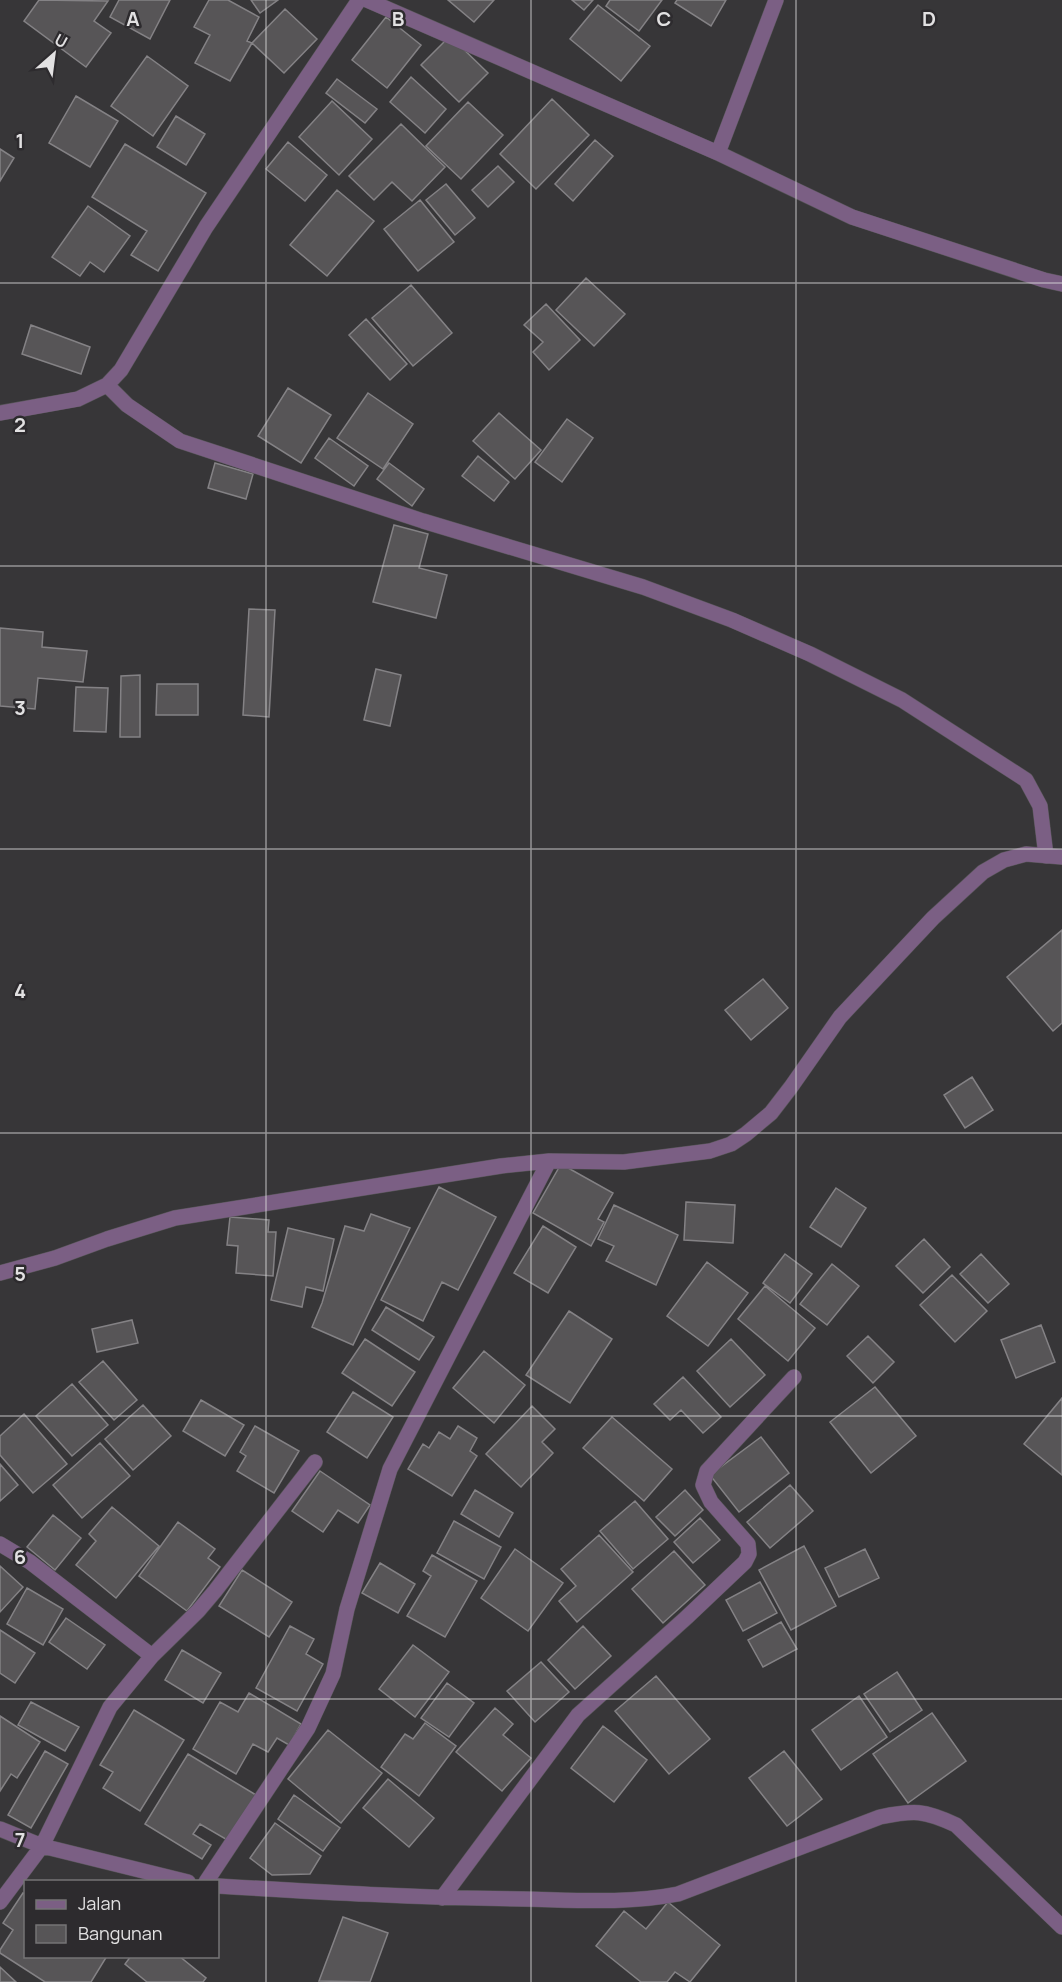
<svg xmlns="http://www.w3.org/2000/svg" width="1062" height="1982" font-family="Manrope,sans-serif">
	<rect width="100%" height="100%" fill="#373638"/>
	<path fill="#575557" stroke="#848285" stroke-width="1.5" d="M39 0 108 1 94 21 111 33 86 67 24 21Z
		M119 0H170L150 39 110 17Z
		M209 0H228L259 17 247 41 252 43 230 81 195 63 210 35 194 27Z
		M251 0H278L260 13Z
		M448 0H494L474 22Z
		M572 0H593L584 10Z
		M610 0H662L639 31 606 6Z
		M677 0H726L711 26 675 3Z
		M598 5 650 46 621 81 570 39Z
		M285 9 317 39 284 73 252 43Z
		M386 17 421 45 387 88 352 60Z
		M450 36 488 73 459 102 421 65Z
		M147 56 188 86 153 136 111 106Z
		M411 77 446 109 425 133 390 102Z
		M337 79 377 109 365 123 326 93Z
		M76 96 118 121 90 167 49 143Z
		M552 99 589 135 536 189 500 154Z
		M332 101 372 139 339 175 299 137Z
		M468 102 503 135 461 179 426 146Z
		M176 116 205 134 186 165 157 147Z
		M401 124 445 167 412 201 392 182 374 200 349 176Z
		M595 140 613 156 573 201 555 184Z
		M288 142 327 175 305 201 266 169Z
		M125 144 206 193 158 271 131 255 147 231 92 197Z
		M0 149 14 158 0 181Z
		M498 166 514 182 488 207 472 190Z
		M446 184 475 218 455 235 426 200Z
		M337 190 374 221 327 276 290 245Z
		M420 200 454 242 418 271 384 229Z
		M88 206 130 236 104 272 90 262 80 276 52 257Z
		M586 278 625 314 594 346 556 310Z
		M411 285 452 333 413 366 372 318Z
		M546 304 580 340 549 370 533 352 543 342 524 325Z
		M366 319 407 364 390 380 349 335Z
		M31 325 90 347 81 374 22 354Z
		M288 388 331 415 301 463 258 436Z
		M368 393 413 424 383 469 337 438Z
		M499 413 541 450 515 479 473 441Z
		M567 419 593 438 562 482 535 462Z
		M329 438 368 466 354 486 315 458Z
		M478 456 509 482 494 501 462 476Z
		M215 463 253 474 246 499 208 488Z
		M389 463 424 489 412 506 377 479Z
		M394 525 428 534 419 568 447 575 436 618 373 602Z
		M249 609 275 610 269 717 243 715Z
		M0 628 43 632 42 647 87 651 83 682 38 678 35 709 0 706Z
		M376 669 401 675 390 726 364 720Z
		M140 675V737H120L121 676Z
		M157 684H198V715H156Z
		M76 687 108 688 106 732 74 731Z
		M1062 930V1023L1053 1031 1007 977Z
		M763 979 788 1008 751 1040 725 1010Z
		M972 1077 993 1110 965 1128 944 1095Z
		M561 1164 613 1193 598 1219 604 1222 591 1246 533 1213Z
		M439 1187 496 1217 458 1290 442 1282 423 1321 381 1300Z
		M836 1188 866 1208 841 1247 810 1227Z
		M686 1202 735 1205 733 1243 684 1240Z
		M614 1205 678 1235 656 1285 606 1261 614 1246 598 1239Z
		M371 1214 410 1228 353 1345 312 1327 322 1303 345 1226 364 1231Z
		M230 1217 269 1220 268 1232H276L273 1276 236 1273 238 1246 227 1245Z
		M543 1226 576 1247 548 1293 514 1273Z
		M288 1228 334 1239 323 1291 306 1287 302 1307 271 1300Z
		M924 1239 950 1267 923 1293 896 1266Z
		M785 1254 812 1274 790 1303 763 1283Z
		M981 1254 1009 1284 988 1303 960 1274Z
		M707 1262 748 1293 708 1346 667 1316Z
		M832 1264 859 1286 827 1325 800 1304Z
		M952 1275 987 1311 955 1342 920 1305Z
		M765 1286 815 1328 788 1361 738 1319Z
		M386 1307 434 1337 419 1360 372 1330Z
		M569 1311 612 1339 570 1403 526 1375Z
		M132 1320 138 1343 97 1352 92 1329Z
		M1041 1325 1055 1362 1016 1378 1001 1340Z
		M868 1336 894 1362 873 1383 847 1356Z
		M365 1339 415 1372 392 1406 342 1373Z
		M731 1339 765 1375 730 1407 697 1371Z
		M484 1351 525 1385 494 1423 453 1388Z
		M103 1361 137 1400 114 1420 79 1382Z
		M683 1377 721 1417 703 1433 681 1410 670 1420 654 1404Z
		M72 1384 108 1425 72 1456 36 1416Z
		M875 1387 916 1436 871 1473 830 1422Z
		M353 1392 393 1417 367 1458 327 1432Z
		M1062 1398V1475L1024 1444Z
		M201 1400 244 1425 225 1456 183 1431Z
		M143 1405 171 1436 133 1470 105 1439Z
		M532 1406 555 1429 542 1442 553 1453 521 1487 486 1454Z
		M24 1414 67 1464 33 1493 0 1455V1436Z
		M612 1417 672 1469 644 1501 583 1448Z
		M255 1426 299 1451 274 1493 237 1471 246 1456 240 1452Z
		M458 1426 477 1438 470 1451 477 1456 452 1496 408 1469 423 1444 429 1448 439 1432 450 1439Z
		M761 1437 789 1473 739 1512 710 1475Z
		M100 1443 130 1476 82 1518 53 1485Z
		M0 1464 18 1485 0 1501Z
		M320 1471 370 1505 358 1523 338 1510 323 1532 292 1511Z
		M790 1485 813 1511 770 1548 747 1522Z
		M475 1490 513 1513 499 1537 461 1514Z
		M685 1490 703 1510 675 1536 656 1517Z
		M635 1501 668 1539 633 1569 600 1531Z
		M112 1507 159 1546 116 1598 76 1565 96 1541 89 1534Z
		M53 1515 81 1538 55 1570 27 1547Z
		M700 1518 720 1540 693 1563 674 1542Z
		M454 1521 501 1547 484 1579 437 1553Z
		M178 1522 215 1549 208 1558 220 1567 187 1611 139 1576Z
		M599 1535 633 1572 577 1622 559 1601 576 1586 561 1569Z
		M804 1546 836 1606 791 1630 759 1570Z
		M515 1549 563 1583 528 1631 481 1598Z
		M865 1549 879 1578 839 1597 825 1568Z
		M674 1551 705 1585 663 1623 632 1589Z
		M432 1555 477 1581 445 1637 407 1616 431 1576 423 1571Z
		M380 1563 415 1584 398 1613 362 1593Z
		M0 1566 23 1587 0 1612Z
		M242 1570 292 1602 269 1637 219 1606Z
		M760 1582 777 1613 743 1631 726 1600Z
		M27 1588 63 1609 43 1645 7 1624Z
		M66 1618 105 1645 87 1669 49 1642Z
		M781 1622 797 1649 763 1667 748 1640Z
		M290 1626 314 1639 306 1654 323 1664 297 1711 256 1688Z
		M583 1626 611 1656 575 1689 548 1660Z
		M0 1630 35 1653 15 1683 0 1673Z
		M413 1645 449 1672 415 1717 379 1689Z
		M182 1650 221 1673 203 1703 165 1680Z
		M541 1662 569 1692 535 1722 507 1691Z
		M897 1672 922 1710 890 1732 864 1694Z
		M656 1676 710 1739 669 1774 615 1711Z
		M447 1683 474 1703 449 1737 421 1718Z
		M249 1693 301 1724 289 1745 277 1738 268 1752 253 1744 236 1774 193 1749 220 1702 238 1712Z
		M859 1696 887 1737 841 1770 812 1730Z
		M31 1702 79 1727 65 1751 18 1725Z
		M495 1708 513 1724 503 1735 531 1758 502 1791 456 1752Z
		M134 1710 184 1740 140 1811 103 1788 113 1772 100 1765Z
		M932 1713 966 1761 908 1803 873 1754Z
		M0 1716 40 1742 17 1778 11 1774 0 1791Z
		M425 1723 456 1746 419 1796 381 1767 405 1734 413 1739Z
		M603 1726 647 1760 614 1802 571 1768Z
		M328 1730 382 1773 341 1823 288 1779Z
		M45 1751 68 1764 31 1828 8 1815Z
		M784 1751 822 1799 787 1826 749 1778Z
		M188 1754 256 1795 229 1841 200 1824 193 1834 211 1845 202 1859 145 1824Z
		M388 1779 434 1818 409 1847 363 1808Z
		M294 1795 340 1828 323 1851 278 1819Z
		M275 1823 321 1856 310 1874 272 1875 250 1858Z
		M23 1893 26 1894V1956H107L91 1982H45L0 1953V1950L13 1930 3 1923Z
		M668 1902 720 1945 690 1982 675 1972 667 1982H641L596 1946 624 1911 646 1929Z
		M343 1917 388 1933 370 1982 319 1981Z
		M131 1956H179L206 1978 203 1982H147L125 1964Z
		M0 1967 16 1982H0Z"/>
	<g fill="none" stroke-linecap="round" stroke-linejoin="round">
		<g stroke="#565557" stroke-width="16">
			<path id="street" d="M367 0 718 153 852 217 1044 280 1062 284
				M718 153 776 0
				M107 385 127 405 180 441 423 521 643 587 732 620 810 654 902 700 1026 780 1040 806 1046 856
				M0 413 78 399 107 385 121 370 206 227 359 0
				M0 1273 55 1258 107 1239 175 1218 501 1166 549 1161 624 1162 710 1151 731 1144 746 1134 771 1113 791 1087 840 1017 933 918 983 872 1004 860 1026 854 1062 857
				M0 1544 30 1562 152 1656
				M0 1829 42 1846 188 1882
				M206 1882 308 1728 333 1674 347 1609 390 1469 549 1161
				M218 1886C319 1892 421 1898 523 1899 575 1900 627 1904 678 1894L880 1817C914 1810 924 1810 956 1825L1062 1927
				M442 1898 578 1715 687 1617 745 1562 749 1554 748 1544 711 1502 703 1485 707 1471 794 1377
				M0 1902 42 1846 110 1707 152 1656 198 1611 215 1591 315 1462"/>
		</g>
		<use href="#street" stroke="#7b5f84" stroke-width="15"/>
	</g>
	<path fill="none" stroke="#e2e1e2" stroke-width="1.5" stroke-opacity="0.55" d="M266 0V1982M531 0V1982M796 0V1982M0 283H1062M0 566H1062M0 849H1062M0 1133H1062M0 1416H1062M0 1699H1062"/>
	<g font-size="20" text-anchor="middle" font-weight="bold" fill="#e2e1e2" stroke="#2d2b2e" stroke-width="5" stroke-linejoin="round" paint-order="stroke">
		<text x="133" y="26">A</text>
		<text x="398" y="26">B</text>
		<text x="664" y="26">C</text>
		<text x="929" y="26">D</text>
		<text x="20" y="148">1</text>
		<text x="20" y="432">2</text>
		<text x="20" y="715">3</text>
		<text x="20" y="998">4</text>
		<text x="20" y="1281">5</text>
		<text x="20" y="1564">6</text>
		<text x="20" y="1847">7</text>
	</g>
	<rect x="24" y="1880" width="195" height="78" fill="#2d2b2e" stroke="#757476" stroke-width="1.5"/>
	<rect x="36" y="1900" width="30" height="9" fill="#7b5f84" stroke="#757476" stroke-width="1.5"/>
	<text x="78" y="1910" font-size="18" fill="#e2e1e2">Jalan</text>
	<rect x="36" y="1925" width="30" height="18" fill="#575557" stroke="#757476" stroke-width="1.5"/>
	<text x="78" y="1940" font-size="18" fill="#e2e1e2">Bangunan</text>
	<g transform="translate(54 54) rotate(28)" stroke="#2d2b2e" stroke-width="4.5" paint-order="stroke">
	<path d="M0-4.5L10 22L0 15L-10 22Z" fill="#e2e1e2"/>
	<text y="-9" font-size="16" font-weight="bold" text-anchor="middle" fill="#e2e1e2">U</text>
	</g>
</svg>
